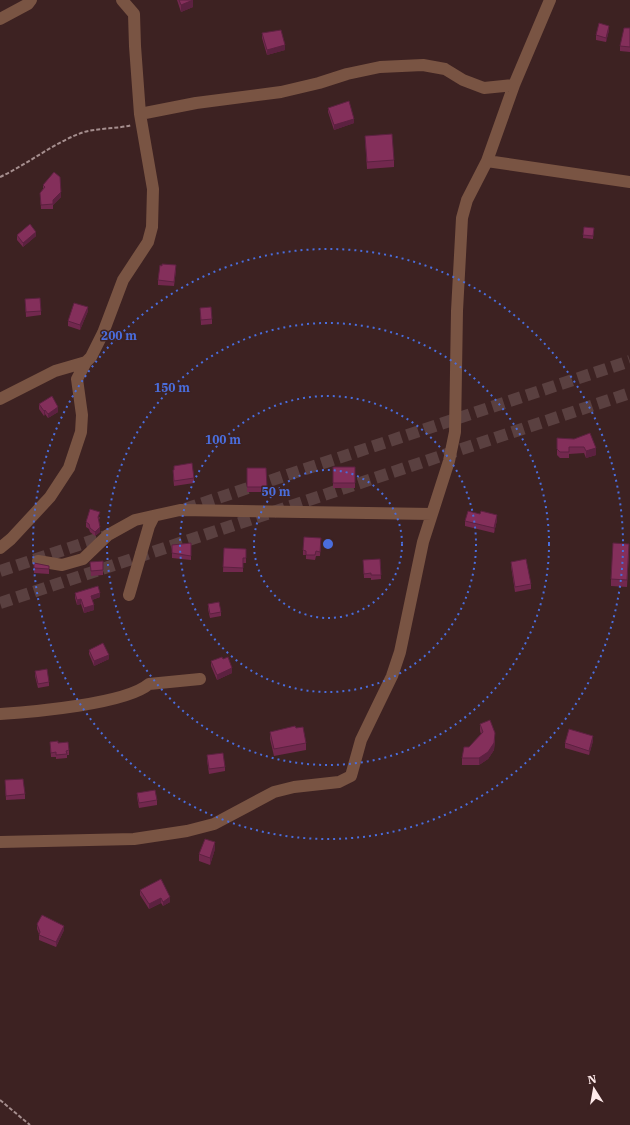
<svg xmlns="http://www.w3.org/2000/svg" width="630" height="1125" font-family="'IBM Plex Serif',serif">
	<rect width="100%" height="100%" fill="#3d2222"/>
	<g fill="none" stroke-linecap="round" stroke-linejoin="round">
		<path stroke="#5a4040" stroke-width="12" stroke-dasharray="12 6" stroke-linecap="butt" d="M185 509 630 361
			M0 571 109 535
			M0 603 630 393"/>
		<path stroke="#a58e8e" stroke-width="2" stroke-dasharray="4 2" stroke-linecap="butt" d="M0 177C28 164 52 144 81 133 94 128 117 129 132 125
			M0 1100 30 1125"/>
		<path stroke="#795443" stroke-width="12" d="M0 19 28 4 31 0
			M140 114 196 103 281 92 319 83 347 74 380 67 423 65 445 69 463 80 484 88 514 85
			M487 161 630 182
			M0 399 55 371 86 362 91 357 103 333 123 280 148 242 152 227 153 189 140 114 135 46 134 14 122 0
			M0 548 11 539 50 497 69 468 81 432 82 415 77 379 86 362
			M38 561 62 565 83 559 108 535 135 520 180 510 432 514
			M129 595 149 526 154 516
			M0 714C32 712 126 704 149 684L200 679
			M0 842 134 839 187 831 214 824 274 792 294 787 339 782 351 776 361 740 392 676 400 652 423 542 449 461 455 432 457 311 462 218 467 200 487 161 514 85 550 0"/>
	</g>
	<path fill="#72284e" d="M177 0H193V7L181 12Z
		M630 28V52L620 51V46Z
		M609 30 606 42 596 40V35Z
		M262 33 285 50 267 55 262 38Z
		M328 108 354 123 334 130 328 112Z
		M365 136 394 160V167L367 169Z
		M43 185 61 197 53 205V209H41L40 193 43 189Z
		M584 227 594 228 593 239 583 238Z
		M17 235 36 236 23 247 17 240Z
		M176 270 174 286 158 285V280Z
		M25 299 41 311V315L26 317Z
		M200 308 212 319V324L201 325Z
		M88 311 80 330 68 326V321Z
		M39 404 58 412 48 418 45 414 44 416 39 409Z
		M557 438 574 439 596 455 586 458 584 453 569 454V458H560L557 455Z
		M174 466 194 478V483L174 486 173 475V470H174Z
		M333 467H355V488H333Z
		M247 468H266L267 492H247Z
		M100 517 99 520 100 532 95 536 90 532 89 529 86 527V522Z
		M497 520 494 533 465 526V521Z
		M191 543V560L172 558V545Z
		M321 543 320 556H316L315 560 306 559V555H303V550Z
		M224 548 246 549V563H243V572H223Z
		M629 551 627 587 611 586V579Z
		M380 559 381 579 371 580V578H364L363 560Z
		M90 562 103 570V575L91 576Z
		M511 562 531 584V589L515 592 511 566Z
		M34 563 49 566V574L34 573Z
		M75 593 100 597 92 600 94 610 84 613 81 604 77 605 75 598Z
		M208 604 221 612V616L210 618 208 609Z
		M89 650 109 659 94 666 89 654Z
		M211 661 232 673 217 680 211 666Z
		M35 671 49 682V686L38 688 35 676Z
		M480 724 495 740 494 750 488 759 479 765H462V758L469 747 481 734 480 731Z
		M296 728 306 743V750L274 756 270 739V732Z
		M593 741 589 755 565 748V743Z
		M50 742 58 743 69 750V755H67V758L56 759V757H51Z
		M207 755 225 767V771L209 774 207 760Z
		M5 780 25 794V799L6 800Z
		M137 793 157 800V805L139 808 137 797Z
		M215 849 210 865 199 861V854Z
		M140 890 170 902 163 906 161 903 149 909 140 895Z
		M37 924 64 930 56 947 39 940V934L37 929Z"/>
	<path fill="#5c2140" d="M193 0V7L181 12V5Z
		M609 26V30L606 42V38Z
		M285 45V50L267 55V50Z
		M354 119V123L334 130V125Z
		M61 192V197L53 205V209V200Z
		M36 232V236L23 247V243Z
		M88 307V311L80 330V325Z
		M58 407V412L48 418V414Z
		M45 410V414L44 416V411Z
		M596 448V455L586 458V451Z
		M497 515V520L494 533V528Z
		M100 527V532L95 536V532Z
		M100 593V597L91 600V596Z
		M81 599V604L77 605V600Z
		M94 605V610L84 613V608Z
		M109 655V659L94 666V661Z
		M232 668V673L217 680V675Z
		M495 733 494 750 488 759 479 765V758Z
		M593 736V741L589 755V751Z
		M215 842V849L210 865V858Z
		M170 897V902L163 906V902Z
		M161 898V903L149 909V904Z
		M64 926V930L56 947V942Z"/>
	<path fill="#842f5b" stroke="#5c2140" d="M179 0H193L181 5Z
		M599 23 609 26 606 38 596 35Z
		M624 28H630V47L620 46Z
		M281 30 285 45 267 50 262 33Z
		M349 101 354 119 334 125 328 108Z
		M392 134 394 160 367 162 365 136Z
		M54 172 60 177 61 192 53 200V204L41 205 40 193 45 187 43 185Z
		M30 224 36 232 23 243 17 235Z
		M584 227 594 228 593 236 583 235Z
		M162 264 176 265 174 282 158 280 160 265 162 266Z
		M40 298 41 311 26 312 25 299Z
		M74 303 88 307 80 325 68 321Z
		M211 307 212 319 201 320 200 308Z
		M52 396 58 407 48 414 45 410 44 411 39 404Z
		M590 433 596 448 586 451 584 447H569V452H560L557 449V438L574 439Z
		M192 463 194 478 174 481 173 470H174V466Z
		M333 467H355V483H333Z
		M247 468H266L267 487H247Z
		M90 509 100 512 98 517 100 527 95 532 90 528 89 524 86 522Z
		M468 511 480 514 481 511 497 515 494 528 465 521Z
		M304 537 321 538 320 552 316 551 315 555H306V551L303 550Z
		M191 543V556L172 553V545Z
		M613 543 629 544 627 580 611 579Z
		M224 548 246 549V558H243V568L223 567Z
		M380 559 381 575H371V573L364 574 363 560Z
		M526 559 531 584 515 587 511 562Z
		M103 561V570L91 571 90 562Z
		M34 563 49 566V569L34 568Z
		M98 586 100 593 91 596 94 605 84 608 81 599 77 600 75 593Z
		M219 602 221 612 210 614 208 604Z
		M103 643 109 655 94 661 89 650Z
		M222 657 223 659 228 657 232 668 217 675 211 661Z
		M47 669 49 682 38 684 35 671Z
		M490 720 495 733 494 743 488 752 479 758H462L464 747H469L483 732 480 724Z
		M295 726 296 728 303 727 306 743 274 749 270 732Z
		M569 729 593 736 589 751 565 743Z
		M58 741V743L68 742 69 750 66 751 67 754 56 755V752L51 753 50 742Z
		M223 753 225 767 209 769 207 755Z
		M23 779 25 794 6 796 5 780Z
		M155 790 157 800 139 803 137 793Z
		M205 839 215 842 210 858 199 854Z
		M161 879 170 897 163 902 161 898 149 904 140 890Z
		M42 915 64 926 56 942 39 935 40 932 37 924Z"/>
	<g fill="none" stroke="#4a6ddc" stroke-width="2" stroke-dasharray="2 4">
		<circle cx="328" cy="544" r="74"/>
		<circle cx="328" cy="544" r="148"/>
		<circle cx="328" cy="544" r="221"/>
		<circle cx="328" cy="544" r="295"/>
	</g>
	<circle cx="328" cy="544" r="6" fill="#4a6ddc" stroke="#3d2222" stroke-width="2"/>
	<g font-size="12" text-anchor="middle" font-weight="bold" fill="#4a6ddc" stroke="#3d2222" stroke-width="3" stroke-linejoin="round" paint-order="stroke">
		<text x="119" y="340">200 m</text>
		<text x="172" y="392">150 m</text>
		<text x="223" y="444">100 m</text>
		<text x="276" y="496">50 m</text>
	</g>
	<g transform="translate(594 1089) rotate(349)" stroke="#3d2222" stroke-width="3" paint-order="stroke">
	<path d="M0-3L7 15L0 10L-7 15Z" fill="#ffebeb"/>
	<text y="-6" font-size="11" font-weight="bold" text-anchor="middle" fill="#ffebeb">N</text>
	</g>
</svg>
